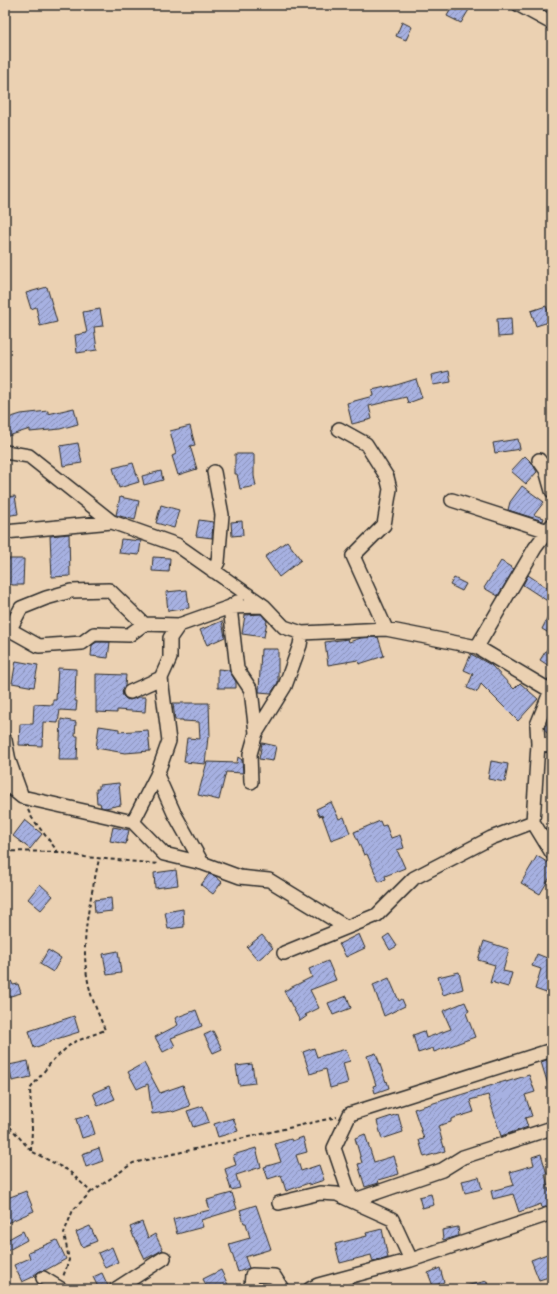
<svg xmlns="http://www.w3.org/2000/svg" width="557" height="1294" font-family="'Comic Neue',sans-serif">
	<defs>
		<pattern id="building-hatch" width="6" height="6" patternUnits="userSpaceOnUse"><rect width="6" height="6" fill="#a7b1e1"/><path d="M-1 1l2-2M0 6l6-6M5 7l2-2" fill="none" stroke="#8890b7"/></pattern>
	</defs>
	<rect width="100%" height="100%" fill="#ebd1b2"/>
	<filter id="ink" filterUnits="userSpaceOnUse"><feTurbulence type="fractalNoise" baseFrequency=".025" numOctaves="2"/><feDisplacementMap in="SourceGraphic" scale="8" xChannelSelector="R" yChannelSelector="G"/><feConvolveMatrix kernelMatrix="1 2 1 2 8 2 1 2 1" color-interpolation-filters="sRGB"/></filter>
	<g filter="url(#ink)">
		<path fill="url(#building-hatch)" stroke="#2b2b2b" d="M453 5H464L470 8 461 23 447 16Z
			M402 22 412 27 406 40 396 36Z
			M47 287 57 322 40 326 36 307 31 309 26 293Z
			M546 306 552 321 536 326 531 311Z
			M100 309 103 326 94 327 97 350 77 353 75 335 87 333 83 312Z
			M511 318 512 336 498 337 497 319Z
			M449 371 451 382 433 385 431 375Z
			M416 379 422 398 408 403 406 397 369 406 372 419 352 424 347 403 373 396 372 390 390 386V387Z
			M74 408 78 424 60 429 30 432V429L5 437V419L21 414 48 411V414Z
			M190 426 195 445 190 446 197 469 178 475 172 456 176 454 170 431Z
			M518 439 520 449 495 453 493 443Z
			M78 443 82 463 63 466 60 446Z
			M235 454H254V476L256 486 240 489 237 474H235Z
			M525 456 532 463 537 472 526 484 511 471Z
			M133 463 139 482 119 488 113 468Z
			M161 471 163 480 144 485 142 476Z
			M522 486 544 502 534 515 544 518 543 521 508 510 510 502Z
			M15 496 18 514 5 516V497Z
			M120 497 139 501 135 520 116 515Z
			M161 505 179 510 174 528 156 523Z
			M199 520 213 522 212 538 196 536Z
			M242 521 243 535 232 536 231 522Z
			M69 534 70 576 52 577 50 536Z
			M121 539 141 541 139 555 119 553Z
			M287 541 301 560 279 577 265 557Z
			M153 557 170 558 169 572 152 571Z
			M5 559H24L23 585H12V584L5 585Z
			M501 561 514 569 498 596 484 588Z
			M528 575 552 591V604L523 585Z
			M454 578 466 584 462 591 450 585Z
			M187 590 189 608 168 611 166 592Z
			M552 609V635L542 629Z
			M261 614 267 621 264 637 242 634 245 615Z
			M222 621 225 637 207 645 200 630Z
			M378 637 384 656 359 664 358 660 328 665 325 642 348 639 349 642 361 638Z
			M552 641V668L540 660Z
			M97 642H110L108 658 91 656 92 645Z
			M261 649H278V683L271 693 259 692Z
			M471 654 491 665 514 689 520 683 538 699 518 721 481 684 477 692 467 688 473 674 464 670Z
			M16 661 38 665 34 687 12 683Z
			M58 668 76 669 75 701H77L76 711 60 710 58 723 43 722 42 746 19 745 20 724H33L34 704 53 705V700H56Z
			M218 669 229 670 236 682V688H218Z
			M96 674 126 675 125 686 122 691 123 696 126 699 130 700 139 697H146L145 712 117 710V713L96 712Z
			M173 703H209L210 737H208L205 764 184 762 187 738 200 739 199 722 183 721V720H175Z
			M552 717V737L545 731V726Z
			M61 719 76 722 75 736H78L77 760H59Z
			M99 726 119 729V732L148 730 150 751 125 753 96 748Z
			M262 743 276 746 273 761 259 759Z
			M238 757 242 760 243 773 226 772 219 800 198 795 207 762 237 763Z
			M491 761 508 764 505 782 488 779Z
			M119 783 121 805 105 808 101 807 100 803H97L96 789H99V785Z
			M331 802 339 819 344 817 350 833 331 840 322 815 319 816 316 809Z
			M25 820 42 834 30 849 13 836Z
			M380 821 382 826 386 825 391 838 400 835 404 848 397 850 405 868 385 876 386 879 379 882 367 854 364 855 354 832Z
			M113 827 129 830 126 844 110 841Z
			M537 856 552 865V874L540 894 521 883Z
			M176 870 178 885 155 888 154 873Z
			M209 874 215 876 222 882 213 894 201 885Z
			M40 884 53 896 41 910 28 899Z
			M111 898 112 911 95 913 94 900Z
			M183 909 184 927 168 929 165 912Z
			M359 934 365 948 346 957 339 944Z
			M389 934 397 946 390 950 383 938Z
			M262 935 273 948 258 960 247 947Z
			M484 941 509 949 503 971 512 973 508 987 494 983V982L490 983 495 965 478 960Z
			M48 950 61 958 53 972 40 964Z
			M118 951 121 973 107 975 103 954Z
			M537 954 552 960V995L535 989 541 969 532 966Z
			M328 961 336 980 310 990 319 1008 305 1015 307 1016 300 1021 284 991 312 977 309 969Z
			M5 967 13 985 18 984 21 993 7 997 5 991Z
			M459 972 463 989 443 995 438 977Z
			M389 978 399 1001 402 999 405 1006 384 1016 373 985Z
			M347 996 351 1008 333 1015 328 1003Z
			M465 1002 469 1011 466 1013 475 1037 434 1052 433 1048 418 1053 413 1035 424 1031 426 1038 451 1029 443 1011Z
			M196 1010 202 1026 171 1038 175 1046 163 1052 155 1037 178 1025 175 1018Z
			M74 1016 79 1032 50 1041V1042L34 1048 29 1031Z
			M213 1031 222 1049 213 1053 204 1035Z
			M314 1048 317 1057 346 1049 350 1061 343 1063 348 1083 330 1088 326 1069 310 1074 303 1052Z
			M376 1053 386 1082 387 1081 389 1088 375 1093 373 1086 376 1085 367 1056Z
			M552 1058V1091H550L541 1062Z
			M28 1061 31 1077 12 1081 9 1065Z
			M144 1063 160 1093 183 1085 190 1106 173 1112 172 1111 152 1114 148 1084 137 1089 128 1072Z
			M252 1064 255 1083 239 1085 236 1066Z
			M529 1075 535 1092 525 1095 532 1116 525 1118 528 1127 501 1136 488 1095 470 1100 474 1112 451 1119V1122L438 1126 445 1151 424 1157 419 1140 424 1139 414 1109 506 1081V1082Z
			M109 1086 115 1099 98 1106 93 1093Z
			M203 1106 209 1122 193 1127 187 1111Z
			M398 1114 403 1132 382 1139 377 1121Z
			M89 1115 95 1134 82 1138 76 1119Z
			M233 1118 238 1131 218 1137 214 1124Z
			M365 1134 374 1162 394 1156 399 1174 378 1180 379 1183 365 1187 358 1164 362 1163 355 1138Z
			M303 1137 307 1152 296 1155 301 1171 319 1165 324 1180 309 1185V1183L286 1191 281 1175 268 1179 264 1167 281 1162 275 1144 291 1139 292 1141Z
			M99 1148 103 1161 86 1167 82 1154Z
			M256 1148 261 1167 236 1175 240 1188 231 1190 225 1169 236 1165 233 1155Z
			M541 1154 547 1174H545L549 1192 552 1191V1205L542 1208 541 1204 519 1212 513 1194 493 1199 491 1191 514 1185 510 1172 534 1165 532 1157Z
			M479 1177 482 1189 465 1193 462 1181Z
			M26 1191 34 1211 7 1223 5 1219V1199Z
			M232 1193 237 1209 201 1220 203 1227 177 1234 173 1219 210 1210 207 1200Z
			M431 1194 434 1205 422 1208 419 1197Z
			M256 1205 271 1249 245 1257 249 1268 238 1272 229 1244 250 1238 246 1223H244L240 1210Z
			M142 1222 148 1238 155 1234 163 1250 145 1259 135 1238H134L130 1227Z
			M90 1226 97 1241 82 1247 76 1232Z
			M458 1227 459 1236 443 1240 442 1230Z
			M382 1229 388 1258 373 1262 371 1255 340 1263 335 1244 367 1236 366 1233Z
			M23 1231 27 1240 5 1252V1241Z
			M57 1240 66 1259 46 1270 40 1271 34 1275 35 1276 22 1282 14 1265 30 1258 28 1252Z
			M112 1247 118 1262 105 1268 98 1253Z
			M547 1254 552 1266V1276L539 1280 531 1260Z
			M440 1268 444 1282 433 1286 428 1273Z
			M221 1270 229 1287 224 1289H208L203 1279Z
			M102 1273 108 1286 99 1289 93 1277Z
			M487 1281 488 1289H466L465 1286Z"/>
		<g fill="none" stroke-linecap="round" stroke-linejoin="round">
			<g stroke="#2b2b2b" stroke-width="16">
				<path id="minor" d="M519 5 552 23
					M339 429 366 444 387 477 390 489 384 525 353 556 386 629
					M5 452 29 456 112 522
					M539 460 546 470 552 491
					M452 500 548 531
					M5 532 112 522 177 545 264 606 284 627 302 633 386 629 477 647 551 691
					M213 571 218 562 222 515 214 472
					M237 602 230 607 237 669 251 690 256 733 250 754 251 782
					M179 625 170 638V658L161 678 169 741 157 775 174 813 202 863
					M5 627 39 646 82 643 94 634 129 635 144 624
					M5 628 10 629 21 608 46 598 71 591 109 590 144 624 179 625 230 607 264 606
					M477 647 535 548 552 525
					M552 688 537 725 538 744 533 822 552 853
					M130 692 161 678
					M256 733 285 686 300 645 302 633
					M5 740 9 761 22 797
					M538 744 552 745
					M5 783 22 797 133 822 164 854 202 863 240 877 269 880 346 927
					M133 822 157 775
					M284 953 377 915 414 878 491 838 533 822
					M352 1201 334 1148 350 1114 552 1050
					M279 1203 320 1193 337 1194 352 1201
					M411 1260 392 1219 352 1201 442 1170 463 1157 552 1128
					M43 1278 61 1289
					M251 1287 252 1275 274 1276 282 1289
					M116 1289 164 1258
					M310 1289 318 1285 411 1260 552 1213"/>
			</g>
			<path stroke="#2b2b2b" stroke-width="2" stroke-dasharray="4 3" stroke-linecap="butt" d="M28 810 32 818 58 852 85 857 159 864
				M5 851 58 852
				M5 1121 31 1151 69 1171 91 1192 73 1210 64 1233 69 1260 63 1277
				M31 1151 32 1129 30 1089 53 1060 72 1043 105 1030C100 1017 93 1003 90 990 78 945 90 902 99 859
				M91 1192 133 1163 337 1117"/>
			<use href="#minor" stroke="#ebd1b2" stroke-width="13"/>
		</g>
	</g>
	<rect width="557" height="1294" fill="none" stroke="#ebd1b2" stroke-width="20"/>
	<rect x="10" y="10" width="537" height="1274" fill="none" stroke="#2b2b2b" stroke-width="1.5" filter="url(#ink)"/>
</svg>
